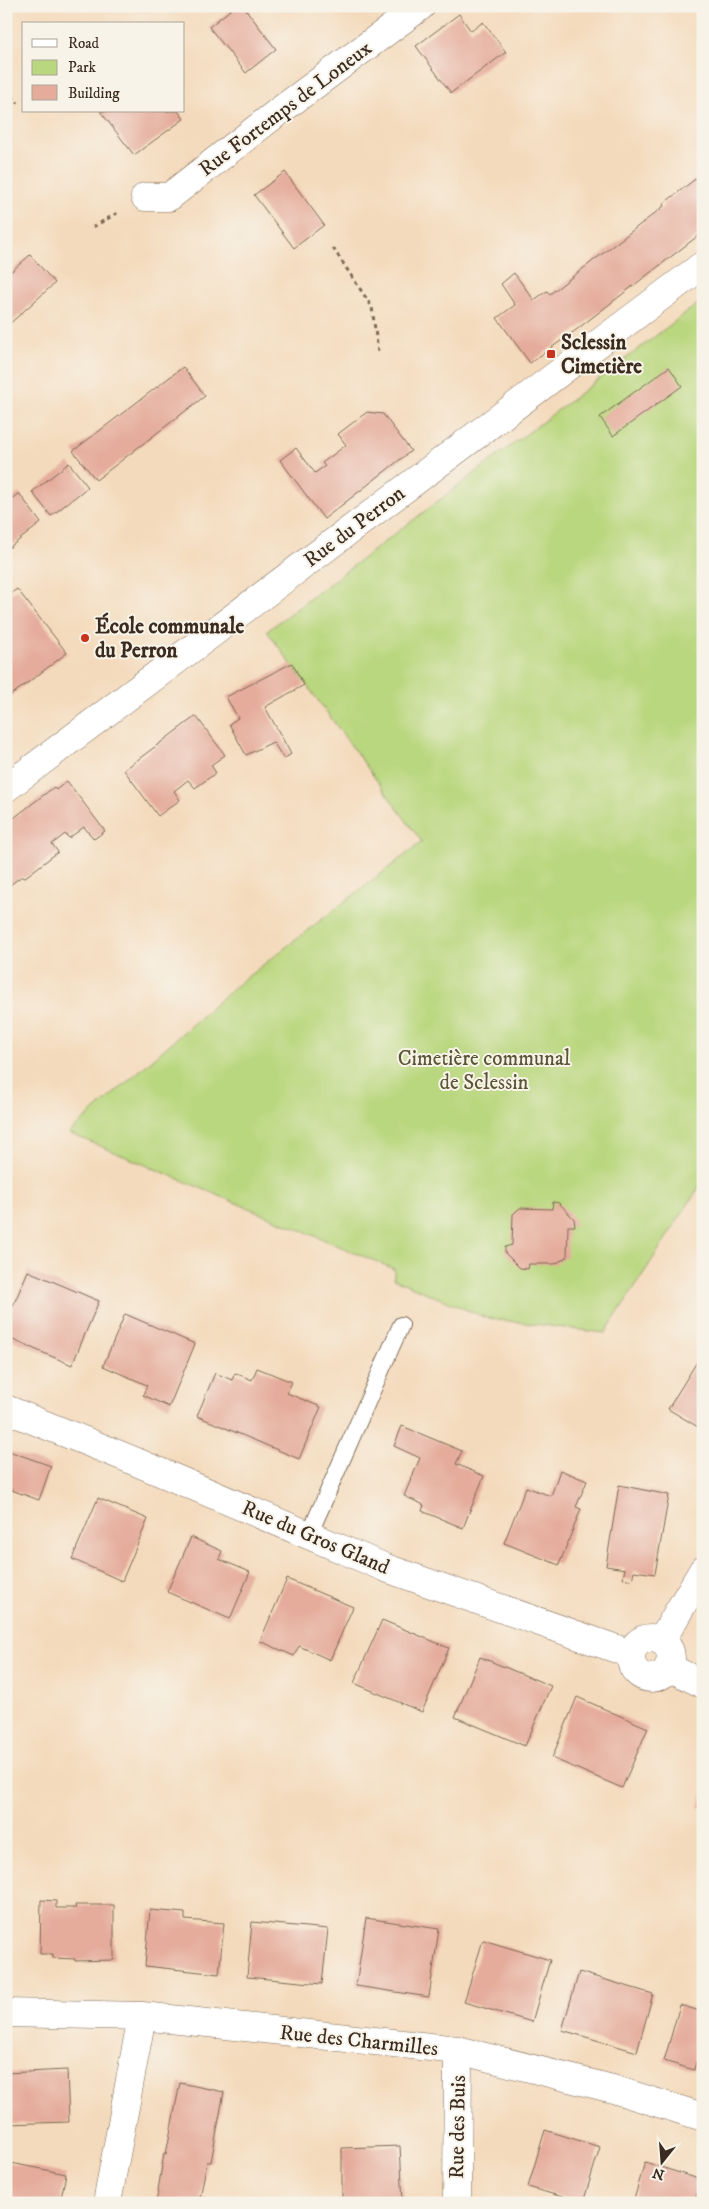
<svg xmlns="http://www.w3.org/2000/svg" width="709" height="2209" font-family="'IM FELL DW Pica',serif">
	<rect width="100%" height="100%" fill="#f7f3e8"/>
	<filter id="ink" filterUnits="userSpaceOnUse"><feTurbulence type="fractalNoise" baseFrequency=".02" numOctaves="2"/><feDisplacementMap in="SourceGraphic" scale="10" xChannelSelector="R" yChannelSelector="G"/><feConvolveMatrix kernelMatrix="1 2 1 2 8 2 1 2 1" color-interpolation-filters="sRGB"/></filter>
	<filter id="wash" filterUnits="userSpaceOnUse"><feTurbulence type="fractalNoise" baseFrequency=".0096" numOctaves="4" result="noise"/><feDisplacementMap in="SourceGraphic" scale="20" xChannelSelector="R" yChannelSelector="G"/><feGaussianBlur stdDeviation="1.12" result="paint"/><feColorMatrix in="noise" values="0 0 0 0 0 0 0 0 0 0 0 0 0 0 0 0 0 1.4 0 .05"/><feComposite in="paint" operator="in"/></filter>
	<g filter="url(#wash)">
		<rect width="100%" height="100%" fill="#f4dabc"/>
		<path fill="#b9d77e" stroke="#7a804e" d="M703 300V1181L605 1333 486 1318 394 1279V1269L69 1133 237 985 422 842 267 631Z"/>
		<g id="blocks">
			<path fill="#e5ac9b" d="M235 6H243L276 49 246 73 209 27Z
				M459 14 471 31 483 22 506 52 451 93 416 46Z
				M100 111H178L184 119 134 155Z
				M285 172 324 225 294 248 254 195Z
				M703 173V232L576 330 530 363 497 318 515 305 501 284 514 273 534 300 547 291 550 294 650 217 664 206 663 204Z
				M30 255 55 283 6 327V276Z
				M183 367 205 396 96 480 73 451Z
				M669 367 682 386 613 436 600 417Z
				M367 412 383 414 411 451 324 519 280 460 296 448 315 473 325 466 322 463 346 445 338 434Z
				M69 463 88 487 51 516 32 492Z
				M19 493 41 523 6 550V503Z
				M17 589 67 653 6 699V597Z
				M292 663 304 685 265 707 291 754 284 759 273 742 246 755 229 724 238 718 226 697Z
				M196 716 225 755 211 765 216 773 195 788 188 780 174 791 180 800 158 816 124 770Z
				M67 781 105 831 94 839 84 827 69 838 65 834 52 844 58 852 24 878 22 876 6 888V824L54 787 56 790Z
				M553 1202 559 1203 574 1219 575 1226H568L567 1257 555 1264H529L528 1269 520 1268 505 1253V1247L512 1245 513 1214 520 1208 552 1209Z
				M28 1271 99 1301 72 1365 6 1337V1322Z
				M125 1314 195 1344 169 1407 143 1395 147 1385 103 1366Z
				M703 1352V1430L668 1409Z
				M257 1368 292 1382 287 1393 321 1407 299 1459 197 1416 215 1373 232 1380 235 1373 252 1380Z
				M402 1426 462 1451 456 1464 484 1476 463 1528 422 1511 424 1505 404 1496 420 1458 394 1446Z
				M6 1450 51 1466 39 1500 6 1488Z
				M560 1470 587 1481 576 1507 581 1509 559 1565 504 1543 526 1487 551 1496Z
				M619 1485 669 1495 655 1574 634 1571 632 1580 623 1578 625 1569 606 1566Z
				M98 1498 148 1519 122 1581 72 1559Z
				M191 1537 222 1551 219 1559 250 1572 230 1619 167 1592Z
				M287 1579 353 1607 330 1660 299 1646 294 1656 260 1641Z
				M382 1620 449 1648 422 1712 354 1683Z
				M480 1657 551 1686 525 1746 455 1717Z
				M577 1697 648 1728 622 1788 552 1758Z
				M702 1795H703V1808L699 1807Z
				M41 1900 56 1901V1908H76L75 1905H114V1960L75 1961V1959L53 1958V1954H40Z
				M6 1904H10L8 1958H6Z
				M150 1910 185 1913V1920L224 1923 219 1974 145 1966Z
				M366 1918 439 1929 429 1997 356 1986Z
				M252 1922 328 1929 322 1984 247 1977Z
				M483 1940 550 1960 532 2022 464 2002Z
				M579 1972 653 1994 637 2052 562 2030Z
				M680 2005 703 2012V2065L696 2062 694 2070 664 2061Z
				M67 2070 69 2122 7 2124 6 2073Z
				M180 2083 224 2092 211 2162H207L200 2198 206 2199V2203H156L164 2153 166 2154Z
				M545 2130 600 2147 583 2203 528 2187Z
				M400 2146 403 2203H342V2148Z
				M6 2162 66 2174 60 2203H6Z
				M645 2162 702 2180 694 2203H633Z"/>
		</g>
	</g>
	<g filter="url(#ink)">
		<use href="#blocks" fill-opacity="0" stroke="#7c6855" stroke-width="1"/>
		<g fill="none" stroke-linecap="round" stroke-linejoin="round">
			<g stroke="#7c6855" stroke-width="18">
				<path id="service" d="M309 1535 401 1325"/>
			</g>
			<g stroke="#7c6855" stroke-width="29">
				<path id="minor" d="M145 197H169L278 112 421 6
					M6 788 703 265
					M6 1409 127 1458 386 1568 631 1654
					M631 1658a20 20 0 1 1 40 0a20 20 0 1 1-40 0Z
					M661 1641 703 1570
					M668 1667 703 1684
					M6 2013 142 2016 458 2050 613 2089 703 2117
					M107 2203 142 2016
					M457 2203 458 2050"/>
			</g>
			<path stroke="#7c6855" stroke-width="3" stroke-dasharray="4 4" stroke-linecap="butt" d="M6 90 18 103
				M93 227 119 212
				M333 248 372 307 378 352"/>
			<use href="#service" stroke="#fff" stroke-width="16"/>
			<use href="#minor" stroke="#fff" stroke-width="28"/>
		</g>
	</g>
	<g fill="#c8321e" stroke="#f7f3e8" stroke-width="2">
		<rect x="546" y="349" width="10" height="10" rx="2.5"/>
		<circle cx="85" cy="638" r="5"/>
	</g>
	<g text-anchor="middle" stroke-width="4" stroke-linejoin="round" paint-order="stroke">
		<g font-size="21" fill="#3b2a1e" stroke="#f7f3e8">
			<text transform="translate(285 108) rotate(-37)" y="7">Rue Fortemps de Loneux</text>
			<text transform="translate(354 526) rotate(-37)" y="7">Rue du Perron</text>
			<text transform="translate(316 1537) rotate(23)" y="7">Rue du Gros Gland</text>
			<text transform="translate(359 2040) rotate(6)" y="7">Rue des Charmilles</text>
			<text transform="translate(457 2127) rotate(-89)" y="7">Rue des Buis</text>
		</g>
		<g font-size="21" font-weight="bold" fill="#3b2a1e" stroke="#f7f3e8" text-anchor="start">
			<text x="561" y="349">Sclessin<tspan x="561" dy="24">Cimetière</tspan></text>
			<text x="95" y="633">École communale<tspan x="95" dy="24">du Perron</tspan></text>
		</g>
		<g font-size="21" fill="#5a5536" stroke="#f7f3e8">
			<text x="484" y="1065">Cimetière communal<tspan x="484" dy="24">de Sclessin</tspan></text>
		</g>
	</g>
	<rect width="709" height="2209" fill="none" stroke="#f7f3e8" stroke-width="25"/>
	<rect x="22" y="22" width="162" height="90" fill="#f7f3e8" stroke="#aca397"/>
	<rect x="32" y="39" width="25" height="8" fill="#ffffff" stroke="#aca397"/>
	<text x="68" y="48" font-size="15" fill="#3b2a1e">Road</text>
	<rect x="32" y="60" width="25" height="15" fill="#b9d77e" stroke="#aca397"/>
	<text x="68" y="72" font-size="15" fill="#3b2a1e">Park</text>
	<rect x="32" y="85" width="25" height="15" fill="#e5ac9b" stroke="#aca397"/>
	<text x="68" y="98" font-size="15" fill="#3b2a1e">Building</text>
	<g transform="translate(662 2162) rotate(197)" stroke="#f7f3e8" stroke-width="4" paint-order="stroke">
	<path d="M0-4L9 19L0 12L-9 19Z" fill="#3b2a1e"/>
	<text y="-8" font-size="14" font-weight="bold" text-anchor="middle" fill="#3b2a1e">N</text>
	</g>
</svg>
